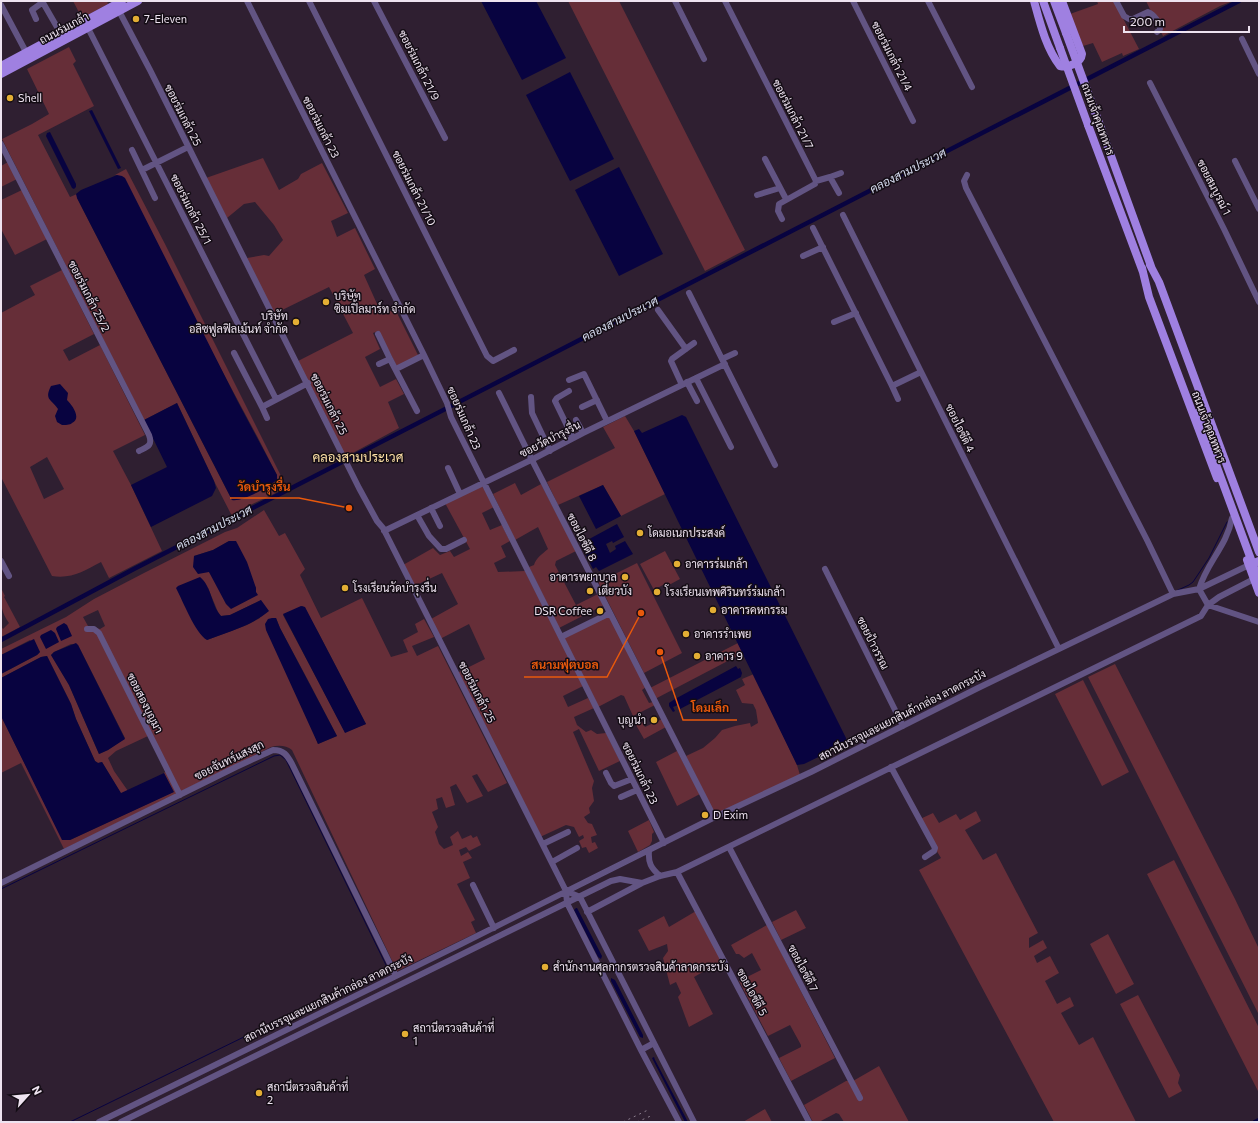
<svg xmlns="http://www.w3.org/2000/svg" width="1260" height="1123" font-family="Commissioner,Sarabun,sans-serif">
	<rect width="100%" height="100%" fill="#2f1f31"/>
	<path fill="#662e38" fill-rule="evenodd" d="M73 1H107L108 4 82 18Z
		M568 1H619L745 250 705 271Z
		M1097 1H1114L1139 49 1123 56 1122 53 1102 62 1093 43 1083 46 1070 14 1098 4Z
		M1146 1H1233L1220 6 1163 36Z
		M69 47 76 61 73 64 94 106 38 135 70 197 77 194V198L232 500 277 475 257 436 117 175H115L126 169 165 244 283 480 284 489 242 509 232 516 214 481 177 403 144 420 2 139 32 124 49 114 27 69Z
		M263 158 279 190 298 179 301 174 322 163 348 213 331 221 337 237 355 228 375 269 364 275 382 315 395 309 420 359 399 370 378 331 373 333 380 349 365 357 380 387 396 379 404 394 388 402 399 428 349 455H345L298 361 353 333 329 287 274 314 247 258 264 255 269 256 283 240 274 225 255 202 244 204 227 218 206 178Z
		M8 162 17 179 1 187V166Z
		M22 190 47 239 15 255 1 229V200Z
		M62 270 94 334 63 350 69 361 100 345 145 435 113 451 131 485 162 551 109 578 101 562C84 571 72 579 52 576L1 477V313L35 295 30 286ZM47 457 64 489 44 499 30 467Z
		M625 416 634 431 665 494 621 516 603 485 558 505 547 482 615 448 603 427Z
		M515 483 521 495 541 484 576 551 556 561 555 565 576 605 598 594 604 605 559 628 529 567 534 565C536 558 542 554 548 549L538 527 515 540 493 494Z
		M482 486 485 490 494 507 482 513 490 530 502 525 510 541 501 546 506 557 494 563 498 572 525 571 583 686 563 696 568 707 588 698 594 708 574 717 577 725 586 732 591 730 597 734 606 733 620 761 599 771 579 729 573 732 594 781 592 788 594 801 589 808 590 813 584 817 588 823 592 824 597 835 591 837 592 843 595 842 598 848 589 853 586 847 582 848 579 841 584 838 583 835 579 837 574 827 566 825 540 837 457 673 485 659 469 624 440 639 431 619 458 604 442 573 414 586 403 565 433 548 440 555 450 551 454 557 470 549 445 503Z
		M264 510 279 536 285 533 305 569 300 575 321 618 362 598 391 657 408 652 403 640 418 632 415 624 424 619 434 637 412 646 417 656 438 646 507 783 488 792 477 774 472 776 483 796 467 803 456 784 450 787 455 805 446 808 442 797 436 799 438 809 432 812 438 827 435 832 439 844 444 849 453 845 450 837 458 831 462 839 471 835 473 838 477 836 481 845 469 851 466 847 459 850 461 856 468 852 472 858 463 862 470 878 457 884 475 920 471 922 476 933 397 971 292 750C286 745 278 745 271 747L64 849 21 763 1 773V716L63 840H70L173 792 164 773 166 771 148 736 116 751 108 758 114 771 128 791 121 794 102 762 98 763 95 761 76 719 71 704 47 656 41 657 1 678V674L37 655 40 652 30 640 1 655V649L66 617 94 599 144 573 225 532 237 528ZM229 541 256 588V592L213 578 209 572 194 556 213 550ZM208 588 218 612 221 616 230 615 261 600 260 618 247 625 207 640ZM303 606 318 632 366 724 345 732 283 615ZM98 610 105 626 100 629 88 626 83 617ZM272 618H276L280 628 310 684 337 736 318 744ZM71 644 78 645 125 738 108 750 99 754 69 685 51 655 54 652Z
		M665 551 680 579 669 585 668 582 654 590 640 564Z
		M637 563 682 653 644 673 599 584V582Z
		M1 588 5 596 4 597 20 627 1 637V626L3 629 9 623C0 610 1 604 1 588Z
		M609 615 646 687 642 690 649 703 653 702 655 705 633 716 624 696 621 695 598 707 564 638Z
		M738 643 743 653 655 699 650 688Z
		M1115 664 1235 899 1259 949V1015L1088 677Z
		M754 674 797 765 800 775 715 816 686 756 703 748 715 738 722 730 735 726 750 723 751 727 758 723 756 710 753 704 742 703 736 690 745 685 742 679Z
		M1083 680 1129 772 1102 786 1055 694Z
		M662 719 666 727 644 739 636 725 642 722 645 727Z
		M677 751 700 794 677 806 656 762Z
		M976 811 981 821 965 830 983 860 996 853 1038 933 1029 938V948L1043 940 1047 948 1034 956 1037 963 1050 956 1059 973 1045 981 1057 1004 1070 997 1074 1006 1061 1013 1079 1045 1093 1037 1136 1122H1054L919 870 941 858 918 820 933 813 939 823 956 814 960 820Z
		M649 820 654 832 652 834V841L650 845 638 852 628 831Z
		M1174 860 1259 1028V1093L1147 874Z
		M796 910 806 928 781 940 772 922Z
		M696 911 722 961 694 977 713 1014 689 1027 678 997 681 993 676 982 670 985 663 958 668 951 667 944 649 951 638 930 664 916 669 927Z
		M767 925 835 1058 791 1081 779 1058 801 1047V1045L790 1025 768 1036 739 981 761 970 752 953 744 958 739 954H736L731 945Z
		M1108 934 1134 984 1116 994 1090 944Z
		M1138 995 1180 1075 1178 1083 1182 1091 1169 1098 1120 1004Z
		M879 1066 909 1122H844L839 1114 836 1113 819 1122H813L804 1105 846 1081H853Z
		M765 1109 772 1122H743Z"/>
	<path fill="#080340" d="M481 1H536L566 58 522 80Z
		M570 72 614 159 570 181 526 95Z
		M92 110 121 168 118 169 89 111Z
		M50 132 76 184V187L74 189 72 188 46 136 47 133Z
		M619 167 663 254 619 276 575 190Z
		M117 175 122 176 125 178 238 402 277 475V480C268 487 243 502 232 500L77 198 76 194 81 190Z
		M60 384 68 393 67 400C72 405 82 418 72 423 70 425 65 425 62 425L57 422 55 416 58 409C51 399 44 400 51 386Z
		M177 403 214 481 216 488 212 496 151 527 131 485 167 467 144 420Z
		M682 415 686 417 846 738 847 743 843 745 804 764 797 765 634 431 639 429 642 433Z
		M603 485 621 516 596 529 579 496Z
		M617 524 624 537 613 543 612 541 606 544 610 553 616 549 615 546 625 541 633 554 599 571 596 567 593 569 580 544Z
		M229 541H236L247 562 256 588V592L258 595 231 609 226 604 209 572 198 574 193 567 194 556 213 550Z
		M200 577C212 587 211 605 221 616L230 615 261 600 269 611C251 626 228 632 207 640 195 633 183 601 176 588L178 586Z
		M301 606 305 607 366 724 345 733 283 614Z
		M272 618H276L280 628 337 736 318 744 266 630 265 624 268 619Z
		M64 623 67 625 72 636 61 641 56 629 57 627Z
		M51 630 55 633 59 642 46 649 40 637 41 635Z
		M34 639 40 652 37 655 1 674V655Z
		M76 643 78 645 125 739 108 750 99 754 69 685 51 655 54 652Z
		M47 656 71 704 76 719 95 761 98 763 102 762 121 793 164 773 174 792 70 840H62L1 716V678L41 657Z
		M736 666 738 669 740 668 742 673 741 677 680 709 678 705 673 707 675 711 673 712 669 706V703L675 699Z
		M576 908H577L602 956 601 959 598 957 574 910Z
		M611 978 615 980 643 1035V1038L640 1037 611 981Z
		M654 1057 655 1060 688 1122H685L652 1058Z"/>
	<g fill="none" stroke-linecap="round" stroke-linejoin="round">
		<path stroke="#080340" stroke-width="1" d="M1178 590 1189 585 1193 582 1209 558 1227 522
			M1 889 274 756 280 755 286 760 387 967 70 1122"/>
		<path stroke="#080340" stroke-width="4.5" d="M1 640 132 570 1239 1
			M1255 1122 1259 1120"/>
		<path stroke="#625483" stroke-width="6" d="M42 1 61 34
			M247 1 424 355 447 403 451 417 664 843
			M309 1 487 356 493 361 514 350
			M374 1 445 138
			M675 1 704 59
			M725 1 816 181 815 184 779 204 778 211 782 219
			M853 1 913 121
			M928 1 972 87
			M1116 1 1124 16 1129 19H1133L1148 12C1154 14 1160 23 1160 29L1157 32
			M1 5 26 52
			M119 11 150 70 359 488 377 521 383 528 566 891
			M36 19 32 10 43 2
			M88 28 276 399
			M1242 39 1259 74
			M1150 83 1224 229 1259 302
			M1 144 149 435C153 446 147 447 139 451
			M132 150 155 198
			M765 159 786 199
			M1235 161 1259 209
			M142 170 188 147
			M967 175 964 181 966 188 1147 540 1173 594
			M830 177 841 173
			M816 181 830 177 839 193
			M757 195 780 188
			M843 215 1059 649
			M813 228 892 386 921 372
			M803 256 823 247
			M689 293 775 465
			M658 310 686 349
			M834 322 856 313
			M378 334 390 359
			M234 353 262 407 308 383
			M722 359 735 353
			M379 364 390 359 417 411
			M396 369 424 355
			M696 378 731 447
			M569 380 584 374 607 421
			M687 382 697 401
			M682 385 671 361 672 359 694 343
			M892 386 898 399
			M569 391 557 398 555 401 573 438
			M499 393 532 460 714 817
			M531 397 532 413 550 451
			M262 407 267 418
			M582 407 597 400
			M576 420 583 433
			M448 468 460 494
			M431 508 440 526
			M417 515 429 536 441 549H446L464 540
			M1232 518C1227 546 1207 562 1199 589L1208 605 1259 622
			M384 531 535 458 583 433 725 364
			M1 561 9 576
			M825 569 903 726
			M87 629H94L99 633 180 795
			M561 637 610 613
			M891 767 935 848 934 851 925 857
			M606 773 611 783 614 786 632 779
			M621 797 637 790
			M543 844 568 832
			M729 847 860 1098
			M649 851C648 863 651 868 660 876
			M552 862 577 848
			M677 872 809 1122
			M1 883 236 767 273 750C284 750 287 755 292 764L396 976
			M473 885 494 928
			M587 912 642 883
			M641 1050 654 1043
			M99 1122 461 944 717 816 811 772 978 688 1173 594 1199 589 1249 565
			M121 1122 611 881 620 879 642 883 660 876 677 872 1201 616 1208 605 1219 597 1254 579
			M679 1122 641 1050 567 903 566 891 580 897 694 1122"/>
		<path stroke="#9f80e1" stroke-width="8" d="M1034 1C1040 23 1046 48 1060 66 1068 68 1081 63 1082 54L1062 1
			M1043 1 1060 48
			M1054 1 1066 33
			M1 66 122 1
			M1 74 138 1
			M1088 125 1143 272
			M1102 131 1152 269
			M1150 265 1159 282 1259 552
			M1142 268 1149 297 1217 478
			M1247 560 1259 593
			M1249 565 1259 561"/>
		<path stroke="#8c7e8e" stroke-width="1" stroke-dasharray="2 4" stroke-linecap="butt" d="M623 1122 650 1109
			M637 1122 653 1115"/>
		<path stroke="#9f80e1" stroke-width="8" d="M1066 33 1102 131
			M1060 48 1088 125
			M1197 413 1259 581"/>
	</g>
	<g fill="#e3ae34" stroke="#130c14" stroke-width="1.5">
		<circle cx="136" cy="19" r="4"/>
		<circle cx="10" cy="98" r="4"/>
		<circle cx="326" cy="302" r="4"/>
		<circle cx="296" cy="322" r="4"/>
		<circle cx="640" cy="533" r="4"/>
		<circle cx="677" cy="564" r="4"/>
		<circle cx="625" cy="577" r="4"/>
		<circle cx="345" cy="588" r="4"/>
		<circle cx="590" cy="591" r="4"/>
		<circle cx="657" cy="592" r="4"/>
		<circle cx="713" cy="610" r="4"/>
		<circle cx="600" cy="611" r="4"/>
		<circle cx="686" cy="634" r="4"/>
		<circle cx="697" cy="656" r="4"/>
		<circle cx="654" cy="720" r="4"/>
		<circle cx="705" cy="815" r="4"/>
		<circle cx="545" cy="967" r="4"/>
		<circle cx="405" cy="1034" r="4"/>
		<circle cx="259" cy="1093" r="4"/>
	</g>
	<g text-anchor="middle" stroke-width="3" stroke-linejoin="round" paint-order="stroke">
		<g font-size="11" fill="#eee3f0" stroke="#130c14" text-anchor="start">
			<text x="144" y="23">7-Eleven</text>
			<text x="18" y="102">Shell</text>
			<text x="334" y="300">บริษัท<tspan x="334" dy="13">ซิมเปิ้ลมาร์ท จำกัด</tspan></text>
			<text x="288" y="320" text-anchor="end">บริษัท<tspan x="288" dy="13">อลิซฟูลฟิลเม้นท์ จำกัด</tspan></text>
			<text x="648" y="537">โดมอเนกประสงค์</text>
			<text x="685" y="568">อาคารร่มเกล้า</text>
			<text x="617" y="581" text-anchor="end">อาคารพยาบาล</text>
			<text x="353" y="592">โรงเรียนวัดบำรุงรื่น</text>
			<text x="598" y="595">เตี๋ยวบัง</text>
			<text x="665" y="596">โรงเรียนเทพศิรินทร์ร่มเกล้า</text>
			<text x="721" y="614">อาคารคหกรรม</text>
			<text x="592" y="615" text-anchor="end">DSR Coffee</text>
			<text x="694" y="638">อาคารรำเพย</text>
			<text x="705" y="660">อาคาร 9</text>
			<text x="646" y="724" text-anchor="end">บุญนำ</text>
			<text x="713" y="819">D Exim</text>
			<text x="553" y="971">สำนักงานศุลกากรตรวจสินค้าลาดกระบัง</text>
			<text x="413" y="1032">สถานีตรวจสินค้าที่<tspan x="413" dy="13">1</tspan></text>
			<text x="267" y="1091">สถานีตรวจสินค้าที่<tspan x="267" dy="13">2</tspan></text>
		</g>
		<g font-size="11" fill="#eee3f0" stroke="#130c14">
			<text transform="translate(64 28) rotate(-28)" y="4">ถนนร่มเกล้า</text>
			<text transform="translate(892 56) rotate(63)" y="4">ซอยร่มเกล้า 21/4</text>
			<text transform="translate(419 65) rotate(63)" y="4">ซอยร่มเกล้า 21/9</text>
			<text transform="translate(793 114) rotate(63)" y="4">ซอยร่มเกล้า 21/7</text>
			<text transform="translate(183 115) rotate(63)" y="4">ซอยร่มเกล้า 25</text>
			<text transform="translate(1098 119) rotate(70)" y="4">ถนนเจ้าคุณทหาร</text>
			<text transform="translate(321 127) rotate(63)" y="4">ซอยร่มเกล้า 23</text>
			<text transform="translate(1214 187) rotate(63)" y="4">ซอยสมบูรณ์ 1</text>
			<text transform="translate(414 188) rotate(63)" y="4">ซอยร่มเกล้า 21/10</text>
			<text transform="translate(191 209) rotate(63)" y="4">ซอยร่มเกล้า 25/1</text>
			<text transform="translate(89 296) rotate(63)" y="4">ซอยร่มเกล้า 25/2</text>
			<text transform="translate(329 404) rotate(63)" y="4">ซอยร่มเกล้า 25</text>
			<text transform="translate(464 418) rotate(66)" y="4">ซอยร่มเกล้า 23</text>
			<text transform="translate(1209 427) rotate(69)" y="4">ถนนเจ้าคุณทหาร</text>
			<text transform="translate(960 428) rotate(64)" y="4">ซอยไอซีดี 4</text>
			<text transform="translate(550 439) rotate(-27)" y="4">ซอยวัดบำรุงรื่น</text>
			<text transform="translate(582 537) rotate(63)" y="4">ซอยไอซีดี 8</text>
			<text transform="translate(873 643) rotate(63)" y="4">ซอยป้าวรรณ</text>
			<text transform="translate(477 692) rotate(63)" y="4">ซอยร่มเกล้า 25</text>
			<text transform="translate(145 703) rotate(63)" y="4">ซอยสองบุญมา</text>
			<text transform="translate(902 715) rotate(-27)" y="4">สถานีบรรจุและแยกสินค้ากล่อง ลาดกระบัง</text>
			<text transform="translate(229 760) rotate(-26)" y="4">ซอยจันทร์แสงสุก</text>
			<text transform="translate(640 773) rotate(64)" y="4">ซอยร่มเกล้า 23</text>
			<text transform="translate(803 968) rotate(62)" y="4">ซอยไอซีดี 7</text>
			<text transform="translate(752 992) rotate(62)" y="4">ซอยไอซีดี 5</text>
			<text transform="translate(328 998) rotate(-26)" y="4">สถานีบรรจุและแยกสินค้ากล่อง ลาดกระบัง</text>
		</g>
		<g font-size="12" font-style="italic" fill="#d6dbef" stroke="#130c14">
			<text transform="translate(908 171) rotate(-27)" y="4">คลองสามประเวศ</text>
			<text transform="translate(620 319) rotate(-27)" y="4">คลองสามประเวศ</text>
			<text transform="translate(214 528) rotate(-27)" y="4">คลองสามประเวศ</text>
		</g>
		<g font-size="13" fill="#fde0a6" stroke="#130c14">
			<text x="358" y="462">คลองสามประเวศ</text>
		</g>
	</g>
	<path fill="none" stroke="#e8590c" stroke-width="1.5" d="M349 508L299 498H230M641 613L607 677H524M660 652L683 720H737"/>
	<g fill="#e8590c" stroke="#130c14" stroke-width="1.5">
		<circle cx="349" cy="508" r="4"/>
		<circle cx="641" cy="613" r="4"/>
		<circle cx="660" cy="652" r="4"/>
	</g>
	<g font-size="12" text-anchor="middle" font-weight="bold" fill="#e8590c" stroke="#130c14" stroke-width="3" stroke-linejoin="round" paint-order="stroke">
		<text x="264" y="491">วัดบำรุงรื่น</text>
		<text x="565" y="669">สนามฟุตบอล</text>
		<text x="710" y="712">โดมเล็ก</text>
	</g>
	<rect width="1260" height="1123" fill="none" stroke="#eee3f0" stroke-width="4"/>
	<g transform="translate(28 1095) rotate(63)" stroke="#130c14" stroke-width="3" paint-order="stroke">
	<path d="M0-3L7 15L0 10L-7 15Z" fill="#eee3f0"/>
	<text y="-6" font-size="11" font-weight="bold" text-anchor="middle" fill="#eee3f0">N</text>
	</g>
	<path d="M1124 26v6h125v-6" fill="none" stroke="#eee3f0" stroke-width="2"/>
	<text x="1130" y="26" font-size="12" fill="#eee3f0" stroke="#130c14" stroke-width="3" paint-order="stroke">200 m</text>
</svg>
